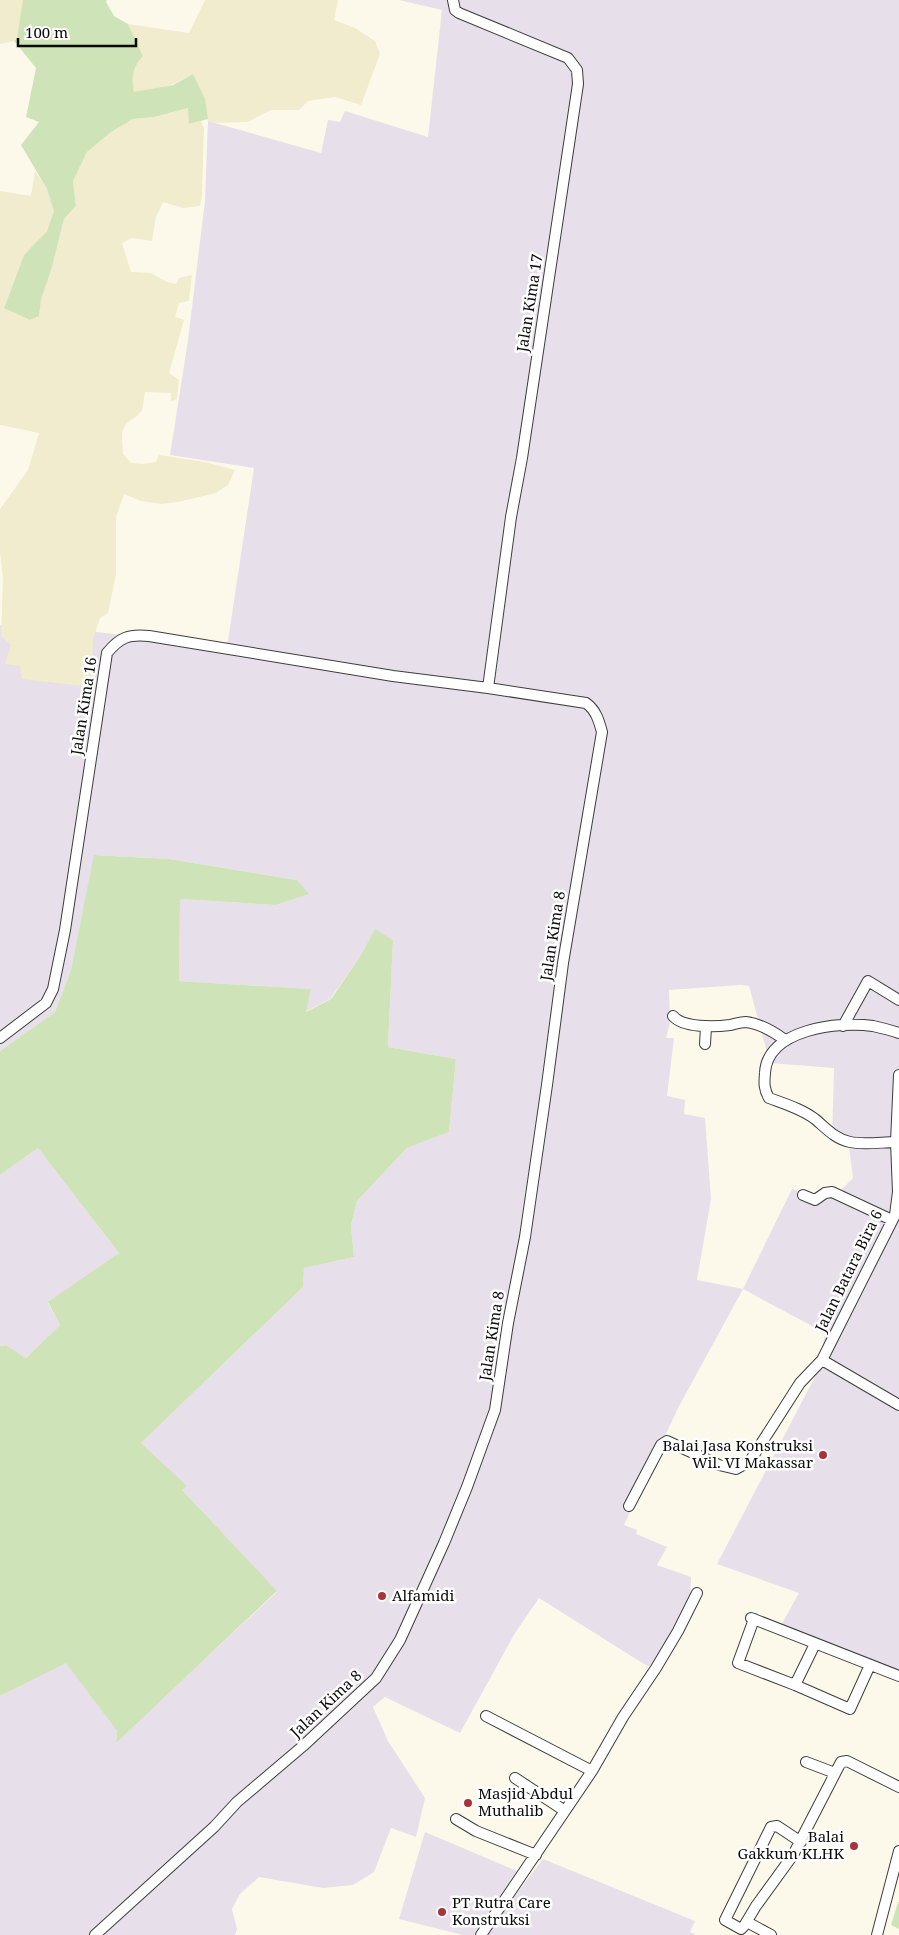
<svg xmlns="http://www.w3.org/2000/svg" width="899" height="1935" font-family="'Noto Serif',serif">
	<rect width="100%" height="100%" fill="#fdf9ea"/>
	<path fill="#e7dfe9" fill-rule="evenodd" d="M399 0H899V1671L781 1625 799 1593 717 1564 818 1371 825 1333 743 1289 678 1408 624 1525 637 1530 636 1534 667 1547 657 1565 691 1577 690 1604 655 1668 644 1664 539 1598 515 1633 460 1733 385 1697 373 1707 388 1741 425 1798 416 1837 391 1828 374 1872 353 1885 323 1888 259 1877 240 1894 232 1909 237 1929 235 1935H0V1696L66 1662 117 1731 116 1742 277 1592 182 1490 186 1486 141 1443 303 1287 304 1268 354 1257 351 1225 357 1201 407 1148 449 1132 456 1059 388 1047 393 940 375 930 361 955 330 999 305 1012 311 989 179 981 180 899 276 905 308 894 297 880 169 859 95 855 71 970 55 1012 0 1051V625L9 627 97 632 220 647 228 641 254 468 170 455 188 340 205 201 208 121 321 153 328 120 340 122 345 111 428 137 442 10ZM740 985 749 986 770 1063 834 1068 832 1141 849 1147 853 1178 837 1194 818 1196 792 1189 743 1289 697 1280 711 1199 705 1118 684 1114 685 1100 667 1096 674 1038H666L670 1023 669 990Z
		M38 1148 119 1253 48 1303 60 1325 26 1358 6 1345 0 1346V1175Z
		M425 1832 517 1871 474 1935H463L399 1919Z
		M543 1859 695 1921 690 1932 696 1935H485Z"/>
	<path fill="#f0eccd" d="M0 0H23V7L17 38 14 41 0 44Z
		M205 0H338L334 20 355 28 375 41 380 54 361 105 335 97 308 101 299 110H271L248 122 216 123 208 121 193 74 171 85 134 93 131 79 135 65 143 56 128 24 189 33Z
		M189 108V124L201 121 204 128 202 195 200 206 183 208 163 202 156 217 152 241 132 238 122 243 131 272 151 273 167 282 176 284 179 278 192 275 189 301 179 303 175 317 184 320 169 373 179 380 177 399 171 401V393L145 392 142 410 138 415 126 424 122 432 123 454 131 463 143 464 156 462 159 455 205 462 235 470 228 485 216 493 178 502 161 504 141 501 124 494 116 517V574L108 613 100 618 93 640 91 687 22 679 20 666 5 664 11 645 1 636 3 579 0 552V509L28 470 39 433 0 425V191L31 196 35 171 47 189 55 211 47 231 24 255 4 307 30 320 39 316 41 300 52 267 64 219 76 206 73 181 87 152 111 132 133 119 154 117Z"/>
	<path fill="#cfe3b8" d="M23 0H107L106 2 114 16 128 24 143 56C132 68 131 77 134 92L173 85 193 74 205 99 208 119 189 124 188 108 154 117 133 119 111 132 87 152 73 181 76 206 64 219 52 267 41 300 39 316 30 320 4 308 24 255 47 231 54 211 47 189 21 145 39 122 26 117 36 68 14 41 17 38Z
		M94 855 169 859 297 880 309 894 276 905 180 899 179 981 311 989 306 1012 331 999 361 955 375 929 393 940 388 1047 456 1059 449 1132 407 1148 357 1201 351 1225 354 1257 304 1268 303 1287 141 1443 187 1486 182 1490 277 1591 116 1743 117 1731 66 1663 0 1696V1346L6 1345 26 1358 60 1325 48 1302 119 1253 38 1148 0 1175V1051L55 1012 71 970Z
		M898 1902H899V1929L891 1925Z"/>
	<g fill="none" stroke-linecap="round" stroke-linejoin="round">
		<g stroke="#3d3d3d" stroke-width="12">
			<path id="minor" d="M453 0 455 10 459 13 568 58 577 70 578 84 522 458 511 517 488 688
				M673 1016C683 1028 715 1027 730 1025 735 1024 740 1022 746 1022 761 1024 773 1031 785 1040
				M843 1026 868 981 899 1000
				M0 1038 46 1003 53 989 65 930 107 653C120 637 129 634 149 636L393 676 488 688 586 703C596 710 599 721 602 732L563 963 547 1085 525 1237 508 1323 495 1410 467 1487 444 1543 400 1640 376 1678 303 1746 237 1802 214 1827 95 1935
				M705 1044 706 1027
				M899 1075 896 1142 898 1192 895 1215 822 1360 899 1405
				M896 1142C882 1142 864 1145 850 1142 835 1139 826 1128 815 1119 802 1109 785 1104 769 1098 764 1090 764 1083 765 1073 767 1029 839 1021 873 1026 882 1028 890 1030 899 1033
				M803 1195 815 1200 825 1193 832 1192 892 1220
				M629 1506 661 1445 667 1441 719 1465 736 1469 750 1461 800 1383 822 1360
				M751 1618 899 1676
				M754 1619 738 1663 795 1685 815 1644
				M795 1685 850 1709 870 1665
				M486 1716 592 1771
				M806 1762 835 1773
				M515 1778 565 1811
				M456 1819 476 1831 536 1855
				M801 1842 777 1826 771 1827 725 1920 741 1929 744 1926 756 1906 793 1855 841 1762 847 1761 899 1787
				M747 1922 771 1935
				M481 1935 592 1771 623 1717 656 1668 678 1631 697 1593
				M877 1935 899 1851"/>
		</g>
		<use href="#minor" stroke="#fff" stroke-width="10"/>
	</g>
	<g fill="#ab313a" stroke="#fff" stroke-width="2">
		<circle cx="823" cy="1455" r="5"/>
		<circle cx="382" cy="1596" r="5"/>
		<circle cx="468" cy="1803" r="5"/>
		<circle cx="854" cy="1846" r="5"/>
		<circle cx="442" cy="1912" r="5"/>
	</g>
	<g text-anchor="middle" stroke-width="5" stroke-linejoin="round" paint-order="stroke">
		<g font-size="15" fill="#0a0a0a" stroke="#fff">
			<text transform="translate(530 303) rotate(-81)" y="5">Jalan Kima 17</text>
			<text transform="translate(84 706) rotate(-81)" y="5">Jalan Kima 16</text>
			<text transform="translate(553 936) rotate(-81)" y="5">Jalan Kima 8</text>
			<text transform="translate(849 1271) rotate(-64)" y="5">Jalan Batara Bira 6</text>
			<text transform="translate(492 1336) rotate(-81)" y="5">Jalan Kima 8</text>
			<text transform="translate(326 1704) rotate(-43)" y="5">Jalan Kima 8</text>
		</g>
		<g font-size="15" fill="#0a0a0a" stroke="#fff" text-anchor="start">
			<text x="813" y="1451" text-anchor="end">Balai Jasa Konstruksi<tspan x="813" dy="17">Wil. VI Makassar</tspan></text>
			<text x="392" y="1601">Alfamidi</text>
			<text x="478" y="1799">Masjid Abdul<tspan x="478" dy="17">Muthalib</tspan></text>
			<text x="844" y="1842" text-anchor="end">Balai<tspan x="844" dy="17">Gakkum KLHK</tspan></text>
			<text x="452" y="1908">PT Rutra Care<tspan x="452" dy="17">Konstruksi</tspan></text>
		</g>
	</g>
	<path d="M18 38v8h118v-8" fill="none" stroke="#0a0a0a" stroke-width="2.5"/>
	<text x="25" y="38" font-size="15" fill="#0a0a0a" stroke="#ffffff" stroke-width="4" paint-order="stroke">100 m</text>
</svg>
